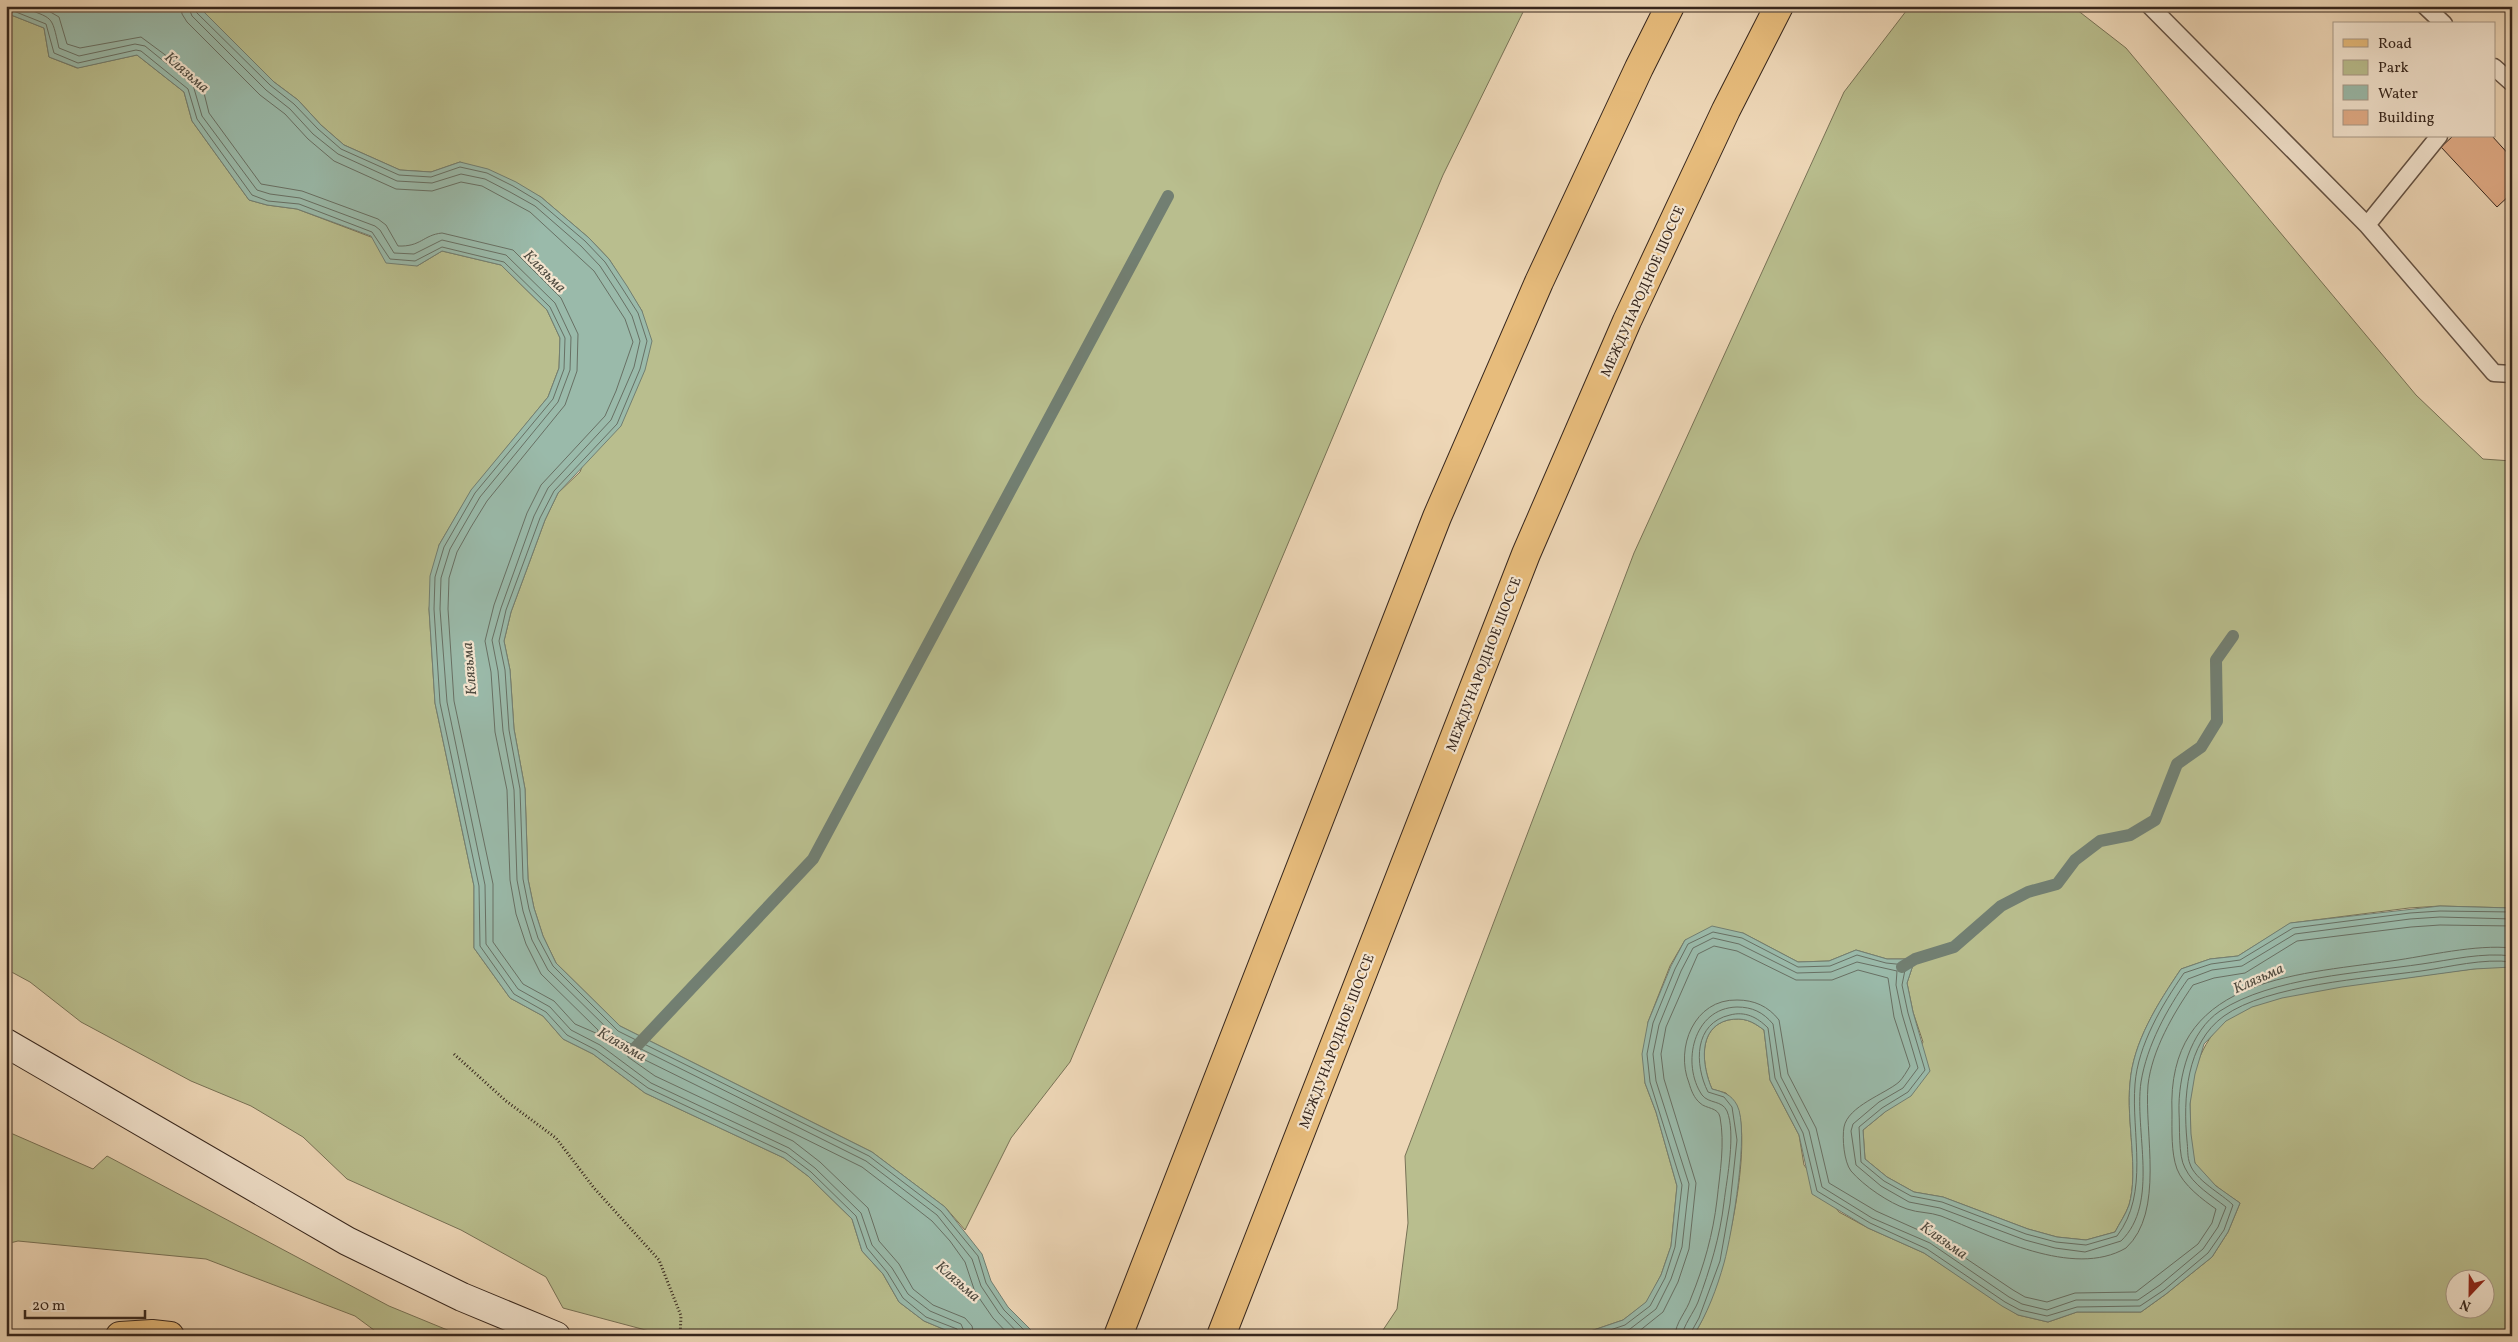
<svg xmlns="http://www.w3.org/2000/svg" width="2518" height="1342" font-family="Vollkorn,serif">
	<rect width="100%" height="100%" fill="#eed7b7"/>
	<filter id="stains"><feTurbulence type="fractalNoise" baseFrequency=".004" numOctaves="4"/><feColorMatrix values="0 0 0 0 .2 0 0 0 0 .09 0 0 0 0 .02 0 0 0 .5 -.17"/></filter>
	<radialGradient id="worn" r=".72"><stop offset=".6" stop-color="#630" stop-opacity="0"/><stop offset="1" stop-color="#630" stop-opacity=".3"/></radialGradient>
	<path fill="#b9be8e" stroke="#787256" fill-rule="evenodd" d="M198 6H1526L1443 175 1070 1062 1011 1138 965 1230 945 1207 872 1152 620 1026 556 963 543 936 534 908 528 879 525 789 514 729 510 670 504 641 511 612 545 520 558 493 580 472 642 311 609 259 589 238 541 197 460 162 431 172 400 170 344 145 321 125 298 100 274 82Z
		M1910 6H2072L2126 48 2416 395 2483 459 2512 461V908L2440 906 2409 908 2291 923 2238 956 2210 959 2181 969C2158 1003 2133 1042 2130 1083 2126 1121 2139 1171 2129 1205 2126 1214 2119 1224 2115 1232L2086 1240 2057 1237 2028 1229 1943 1197 1914 1192 1887 1177 1865 1159 1863 1130 1885 1112 1923 1042 1913 1012 1907 983 1915 959H1887L1856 950 1829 961 1798 962 1743 933 1685 940 1670 966 1648 1022 1645 1083 1656 1112 1677 1186 1671 1246 1661 1275 1647 1302 1623 1320 1576 1336H1379L1397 1309 1408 1223 1405 1156 1634 553 1844 92Z
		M6 13 44 28 49 57 77 68 137 55 184 92 192 121 249 200 267 205 297 209 371 237 417 266 442 251 501 265 547 310 560 338 559 368 548 397 471 491 439 545 429 609 435 703 474 886V948L510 998 543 1016 563 1039 593 1054 645 1093 784 1158 808 1176 852 1219 862 1251 883 1274 899 1302 924 1321 960 1336H668L563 1308 546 1277 461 1230 347 1179 303 1137 251 1106 191 1081 81 1022 30 982 6 969Z
		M2503 966 2512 967V1336H1693C1722 1294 1751 1162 1739 1112 1737 1105 1730 1098 1726 1093L1712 1089C1702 1066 1697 1028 1728 1020 1744 1017 1752 1021 1764 1030L1770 1080 1799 1135 1804 1165 1839 1212 1868 1228 1924 1253 2018 1315 2048 1322 2077 1312H2141L2166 1294 2212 1257 2228 1232 2240 1203C2227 1194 2202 1178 2195 1163 2189 1152 2191 1123 2190 1110 2189 1078 2201 1042 2225 1021 2259 993 2346 986 2390 980 2428 975 2465 969 2503 966ZM2456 1280H2486V1310H2456Z
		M6 1131 93 1169 107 1156 389 1306 462 1336H382L355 1316 206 1259 18 1241 6 1244Z"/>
	<path fill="#9abaaa" stroke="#727f72" d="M6 6H198L274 82 298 100 321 125 344 145 400 170 431 172 460 162 488 169 516 182 541 197 589 238 609 259 627 286 642 311 652 341 645 370 621 426 558 493 545 520 511 612 504 641 510 670 514 729 525 789 528 879 534 908 543 936 556 963 620 1026 872 1152 945 1207 982 1254 991 1281 1008 1307 1037 1336H960L924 1321 899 1302 883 1274 862 1251 852 1219 808 1176 784 1158 645 1093 593 1054 563 1039 543 1016 510 998 474 948V886L435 703 429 609 430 576 439 545 471 490 548 397 559 368 560 338 547 310 501 265 442 251 417 266 386 263 371 236 297 209 267 205 249 200 192 121 184 92 137 55 78 68 49 57 44 28 6 13Z
		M2440 906 2512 908V967L2474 969 2342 987 2282 998 2252 1007 2226 1021 2204 1044 2195 1074 2190 1104 2191 1134 2195 1163 2216 1186 2240 1203 2228 1232 2212 1257 2166 1294 2141 1312H2077L2048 1322 2018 1315 2002 1306 1924 1253 1868 1228 1812 1194 1799 1135 1770 1080 1764 1030C1752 1021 1744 1017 1728 1020 1697 1028 1702 1066 1712 1089 1723 1092 1731 1094 1737 1105 1750 1129 1732 1234 1724 1263 1717 1288 1707 1315 1693 1336H1576L1623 1320 1646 1302 1661 1275 1671 1246 1677 1186 1656 1112 1645 1083 1642 1054 1648 1022 1671 966 1685 940 1712 926 1743 933 1798 962 1829 961 1856 950 1887 959H1915L1907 983 1913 1012 1930 1071 1911 1096 1885 1112 1863 1130 1865 1159 1887 1177 1914 1192 1943 1197 2028 1229 2057 1237 2086 1240 2115 1232C2119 1224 2126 1214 2129 1205 2139 1171 2126 1121 2130 1083 2133 1042 2158 1003 2181 969L2210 959 2238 956 2290 923Z"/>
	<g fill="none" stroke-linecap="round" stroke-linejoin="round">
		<path stroke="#687064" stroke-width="1" d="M20 6C54 20 51 13 59 48L79 56 135 44 145 46 193 85 202 116 257 190 270 194 300 198 375 226 380 230 394 253 414 254 442 240 506 255 555 303 571 337 570 370 558 402 480 497 450 549 441 578 440 609 447 702 485 885 486 944 518 989 550 1007 571 1030 600 1045 651 1083 789 1148 815 1168 861 1213 872 1245 892 1268 908 1294 930 1311 961 1324 966 1336
			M40 6 59 17 67 44 80 48 141 37 195 77 202 85 209 113 261 184 302 191 378 219 386 225 398 246C421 247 423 235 442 233L513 250 561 298 578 334 577 371 565 405 487 501 471 527 457 552 449 578 448 609 454 701 493 884V942L523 984 554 1001 575 1024 598 1034V1030L541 974 526 944 516 914 510 880 507 790 495 732 491 672 485 641 494 605 527 513 541 485 605 416 616 391 633 342 625 319 594 271 530 212 482 186 461 182 432 191 396 189 334 161 308 139 285 114 260 95 187 22 182 14 181 6
			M188 6 192 16 266 90 290 109 313 134 338 154 397 181 432 183 461 174 485 179 510 192 535 206 581 246 600 266 617 292 632 316 640 341 634 367 611 420 548 488 534 516 501 608 492 640 498 671 503 731 514 790 517 880 523 911 532 940 548 970 615 1036 866 1161 937 1215 972 1259 981 1286 999 1313 1021 1336
			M195 6 196 12 270 85 294 104 318 129 341 149 399 175 431 177 460 167 487 173 513 186 538 201 585 241 605 262 622 288 638 313 647 341 640 369 617 424 554 491 540 518 506 610 499 641 505 670 509 730 520 789 523 879 529 909 538 938 553 966 618 1031 869 1156 941 1211 978 1256 986 1283 1004 1310 1030 1336
			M6 8 46 24 54 53 78 63 136 50 141 51 188 89 197 119 252 195 268 201 299 204 372 232 390 259 415 261 442 247 504 262 550 307 565 338 564 369 553 399 475 493 444 547 435 577 434 609 440 703 479 886 480 946 514 994 546 1012 567 1035 596 1050 648 1088 786 1153 811 1172 856 1216 867 1248 887 1272 903 1298 926 1317 957 1329 960 1336
			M974 1336 972 1326 965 1318 933 1305 913 1289 899 1264 879 1241 868 1208 820 1162 793 1141 655 1076 628 1057 627 1054 631 1053 862 1167 909 1203 932 1221 950 1241 965 1262 975 1292 993 1318 1010 1336
			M1592 1336 1625 1325 1650 1306 1665 1278 1675 1247 1682 1185 1650 1082 1647 1054 1653 1023 1675 969 1688 944 1713 932 1742 938 1798 967 1830 966 1857 955 1886 963 1906 965 1902 985 1908 1013 1925 1070 1908 1092 1882 1108 1859 1127 1861 1162 1884 1181 1911 1196 1942 1202 2026 1234 2056 1242 2086 1245 2117 1236C2150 1193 2131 1134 2135 1084 2138 1045 2162 1005 2184 973L2211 964 2240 960 2293 928 2410 913 2440 911 2512 912
			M1612 1336 1630 1329 1656 1309 1671 1279 1682 1247 1689 1184 1656 1081 1653 1054 1659 1025 1681 971 1693 948 1713 938 1739 944 1797 973 1831 972 1857 962 1897 971 1896 985 1902 1014 1918 1068 1903 1088 1879 1102 1853 1124 1851 1131 1856 1165 1881 1186 1909 1202 1940 1208 2025 1240 2055 1248 2085 1252 2121 1241C2160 1203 2134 1131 2141 1082 2147 1045 2167 1009 2188 979L2212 970 2242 966 2295 934 2410 919 2440 917 2512 919
			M1633 1336 1663 1312 1678 1282 1689 1249 1696 1183 1664 1079 1661 1054 1666 1027 1698 954 1714 946 1737 951 1796 980H1832L1858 970 1888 978 1894 1017 1910 1066C1907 1071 1903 1078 1899 1082 1885 1094 1848 1106 1844 1127 1842 1138 1844 1162 1851 1171 1864 1186 1889 1203 1907 1209 1918 1213 1930 1212 1941 1216 1992 1236 2073 1279 2126 1248 2165 1212 2144 1133 2148 1085 2152 1050 2173 1014 2193 985L2214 978 2245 973 2297 941 2411 927 2440 925 2512 926
			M1675 1336C1675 1323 1687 1311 1691 1298 1704 1266 1713 1234 1717 1200 1720 1172 1725 1144 1720 1117 1718 1107 1706 1109 1700 1103 1694 1098 1691 1090 1689 1083 1675 1048 1694 999 1737 1000 1754 1000 1768 1006 1779 1020L1788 1074 1816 1128 1829 1183 1876 1211 1934 1237 2013 1290 2025 1297 2047 1302 2075 1293 2136 1292 2198 1244 2212 1223 2216 1209C2203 1200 2183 1185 2177 1169 2171 1153 2172 1130 2172 1113 2166 979 2292 975 2391 961 2428 956 2475 944 2512 948
			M1682 1336C1683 1326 1694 1312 1698 1302 1710 1269 1720 1237 1724 1202 1727 1178 1736 1133 1727 1111 1722 1100 1709 1104 1702 1095 1681 1064 1693 1008 1737 1007 1752 1007 1763 1012 1773 1024L1781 1077 1809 1131 1822 1187 1872 1218 1930 1243 2009 1297 2022 1304 2047 1310 2076 1300H2138L2160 1285 2203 1249 2218 1227 2226 1207C2212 1196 2193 1185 2185 1168 2178 1156 2180 1126 2179 1112 2178 1077 2190 1031 2220 1011 2272 977 2361 973 2422 964 2450 960 2483 952 2512 956
			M1689 1336 1699 1318 1720 1261 1730 1204 1737 1140 1732 1107 1724 1097 1708 1092C1694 1064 1694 1023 1730 1015 1745 1011 1757 1017 1768 1028L1775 1078 1803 1133 1817 1191 1870 1223 1927 1249 2005 1302 2020 1310 2047 1316 2077 1307 2140 1306 2164 1290 2208 1253 2224 1230 2233 1205C2222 1194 2195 1180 2190 1164 2187 1157 2188 1148 2187 1141 2183 1099 2186 1043 2224 1016 2267 985 2368 978 2421 971 2450 967 2483 958 2512 962"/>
		<path stroke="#727f72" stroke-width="12" d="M1902 967 1915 959 1954 947 2001 906 2028 892 2057 884 2075 860 2100 841 2130 835 2155 820 2177 764 2201 747 2217 721 2216 660 2233 636
			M633 1050 813 859 1168 196"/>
	</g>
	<path fill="#e2ad88" stroke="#36261d" d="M2453 136H2492L2512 158V193L2497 207 2441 147Z"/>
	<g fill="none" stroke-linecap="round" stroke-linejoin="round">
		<g stroke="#645244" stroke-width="19">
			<path id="lane" d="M2150 6 2367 225 2494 373 2512 374
				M2425 6 2444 24
				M2494 67 2512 83
				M2367 225 2439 136"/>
		</g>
		<g stroke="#36261d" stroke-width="30">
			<path id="secondary" d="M6 1043 347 1241 462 1297 556 1336"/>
		</g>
		<g stroke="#36261d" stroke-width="30">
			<path id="primary" d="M120 1336 152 1334 170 1336"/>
		</g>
		<g stroke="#36261d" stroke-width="30">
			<path id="highway" d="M1118 1336 1437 517 1539 282 1639 68 1670 6
				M1221 1336 1526 554 1627 321 1726 110 1779 6"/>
		</g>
		<path stroke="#36261d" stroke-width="3" stroke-dasharray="1 2.5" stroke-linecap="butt" d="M454 1054 506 1101 556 1138 594 1188 659 1260 681 1316 680 1336"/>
		<use href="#lane" stroke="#f4e5d0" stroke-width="16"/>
		<use href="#secondary" stroke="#f4e5d0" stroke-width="28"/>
		<use href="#primary" stroke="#e7bc7c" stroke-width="28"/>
		<use href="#highway" stroke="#e7bc7c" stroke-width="28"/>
	</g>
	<g text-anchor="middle" stroke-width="4.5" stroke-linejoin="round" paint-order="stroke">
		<g font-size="14" fill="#36261d" stroke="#f4e5d0">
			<text transform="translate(1642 291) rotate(-66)" y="5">МЕЖДУНАРОДНОЕ ШОССЕ</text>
			<text transform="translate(1483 664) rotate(-69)" y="5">МЕЖДУНАРОДНОЕ ШОССЕ</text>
			<text transform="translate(1336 1041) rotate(-69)" y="5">МЕЖДУНАРОДНОЕ ШОССЕ</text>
		</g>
		<g font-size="15" font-style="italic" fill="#4f4b40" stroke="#f4e5d0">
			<text transform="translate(187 72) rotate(41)" y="5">Клязьма</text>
			<text transform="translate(545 271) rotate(45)" y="5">Клязьма</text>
			<text transform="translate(469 669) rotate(-95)" y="5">Клязьма</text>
			<text transform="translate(2258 978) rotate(-24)" y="5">Клязьма</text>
			<text transform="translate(622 1044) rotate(30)" y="5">Клязьма</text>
			<text transform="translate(1944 1240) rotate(35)" y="5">Клязьма</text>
			<text transform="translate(958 1281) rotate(41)" y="5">Клязьма</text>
		</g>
	</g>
	<rect width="2518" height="1342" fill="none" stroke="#eed7b7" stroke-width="25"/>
	<rect x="8" y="8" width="2503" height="1327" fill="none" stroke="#36261d" stroke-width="2.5"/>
	<rect x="12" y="12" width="2493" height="1317" fill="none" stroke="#36261d"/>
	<rect x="2333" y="22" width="162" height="115" fill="#f4e5d0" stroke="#a89988"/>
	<rect x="2343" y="39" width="25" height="8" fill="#e7bc7c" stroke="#a89988"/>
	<text x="2378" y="48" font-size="15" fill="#36261d">Road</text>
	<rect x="2343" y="60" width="25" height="15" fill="#b9be8e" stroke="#a89988"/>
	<text x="2378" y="72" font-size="15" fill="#36261d">Park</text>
	<rect x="2343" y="85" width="25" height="15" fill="#9abaaa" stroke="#a89988"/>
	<text x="2378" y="98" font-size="15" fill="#36261d">Water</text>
	<rect x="2343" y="110" width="25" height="15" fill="#e2ad88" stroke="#a89988"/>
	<text x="2378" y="122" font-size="15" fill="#36261d">Building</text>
	<g transform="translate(2470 1294) rotate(202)"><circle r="24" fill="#f4e5d0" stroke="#a89988"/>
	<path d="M0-4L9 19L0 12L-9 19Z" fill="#8f2418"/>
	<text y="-8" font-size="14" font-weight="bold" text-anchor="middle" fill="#36261d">N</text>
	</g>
	<path d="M25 1310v8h120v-8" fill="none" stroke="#36261d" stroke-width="2.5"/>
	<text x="32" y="1310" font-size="15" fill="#36261d" stroke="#f4e5d0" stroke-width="4" paint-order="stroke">20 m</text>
	<rect width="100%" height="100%" filter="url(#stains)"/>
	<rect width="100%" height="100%" fill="url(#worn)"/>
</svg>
